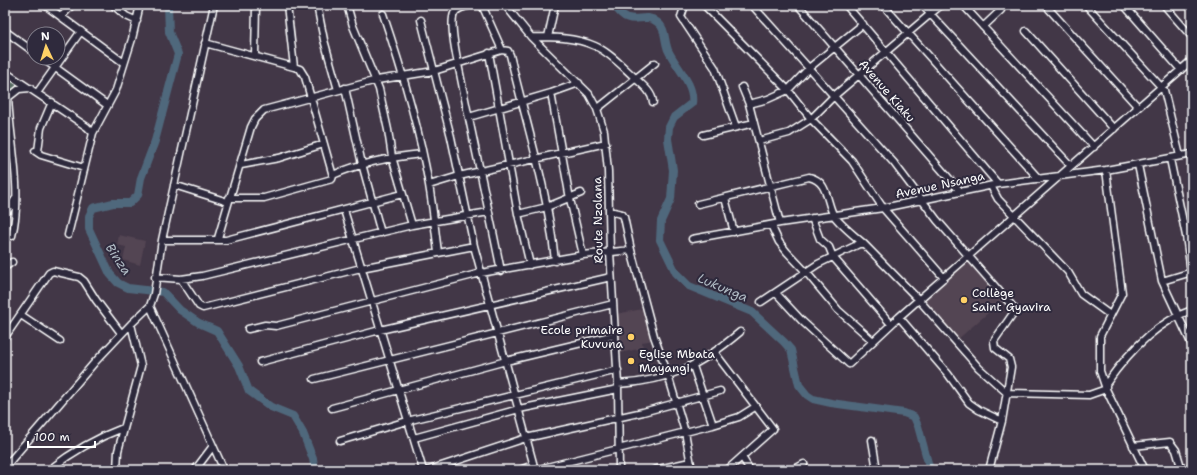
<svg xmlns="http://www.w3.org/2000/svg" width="1197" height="475" font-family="'Shantell Sans',sans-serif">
	<rect width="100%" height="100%" fill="#423747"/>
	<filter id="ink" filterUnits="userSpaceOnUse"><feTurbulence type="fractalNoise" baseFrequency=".025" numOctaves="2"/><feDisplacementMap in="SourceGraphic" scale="8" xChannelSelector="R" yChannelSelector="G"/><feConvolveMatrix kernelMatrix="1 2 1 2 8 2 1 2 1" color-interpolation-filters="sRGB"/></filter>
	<g filter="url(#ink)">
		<path fill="#534452" d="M119 235 145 241 140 265 123 260 126 247 117 245Z
			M968 260 1004 299 957 340 923 301Z
			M647 308 654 340 642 342 643 348 620 353 616 314Z"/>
		<path fill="#576a62" stroke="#abb4b0" d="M5 77 20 86 5 95Z"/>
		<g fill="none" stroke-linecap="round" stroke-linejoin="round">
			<path stroke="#50677b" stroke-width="8" d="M168 5 169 32 178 54 155 141 141 178 138 195 130 203H113L93 208 89 216V229L110 274 118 283 128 288 163 292 180 310 199 323 217 331 239 366 249 391 271 407 293 416 303 433 313 459 315 470
				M614 5C631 31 642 10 657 22 666 28 664 40 668 50 675 66 695 84 692 103L674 117 669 127 668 139 673 170 671 199 661 221 660 240 676 273 689 286 752 312 784 342 791 350 799 385 807 395 813 399 831 403 904 413 914 417 918 426 930 470"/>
			<g stroke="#fff" stroke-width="9">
				<path id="minor" d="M45 5 124 63
					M113 5 126 16 137 21
					M287 5 294 67
					M317 5 324 40 338 90
					M347 5 353 26 379 89 388 130 392 157 412 225
					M472 5C465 7 454 8 453 17 450 34 460 71 463 89 475 150 489 210 501 271
					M482 5 502 50
					M505 5 531 37 589 94 597 109 604 131 608 171 610 252 618 384 619 470
					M685 5 681 17 715 68 736 127
					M704 5 788 90 811 119 852 161 883 208 944 278
					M752 5 894 163 937 220 1014 308V312L994 341 995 348 1009 359 1011 367 1002 421 989 470
					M798 5 960 191
					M846 5 998 184
					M883 5 1039 179
					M922 5 1071 166
					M963 5 1094 147
					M1124 5 1181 70
					M1164 5 1192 37
					M1087 6 1164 90 1180 156
					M1049 9 1138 107
					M383 14C402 70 419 127 429 185 433 208 435 230 438 252
					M61 17 72 5
					M421 20 451 137 474 246 535 470
					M983 27 1001 10
					M5 31 34 52
					M1026 31 1114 129
					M531 37C552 37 575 37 595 46 609 52 622 66 633 76 641 84 652 91 653 102
					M548 37 555 5
					M205 43 294 67 300 69 305 77 333 176 332 179 264 198H229
					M489 53 518 214 530 265
					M255 56 256 5
					M42 58 107 105
					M5 72 87 127 93 133
					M742 87 749 104 780 223
					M345 88 362 164 381 233
					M37 93 81 31
					M551 93 570 199 583 255
					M8 97C10 143 23 191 12 236
					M5 100 19 89 30 88
					M52 102 41 128 38 151H35L41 155 84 168
					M749 104 768 99 788 90 809 68 863 24
					M597 109 655 63
					M469 117 551 93 579 83
					M703 135 754 123
					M759 141 789 133 811 119 834 96 941 5
					M1170 159 1186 236 1191 272
					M241 165 279 158 324 144
					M1138 165 1162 281 1192 345
					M1106 170 1122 293 1100 336V371L1106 389 1145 470
					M333 175C362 162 391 157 422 154
					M174 185 228 202
					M429 185 459 176 606 143
					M991 186 998 199 1068 272 1081 294 1110 315
					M402 194 226 240H221L218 238 251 127 255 119 264 110 377 80 434 71 502 50 508 51 510 55C526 123 548 190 555 261
					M725 198 734 232
					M698 204 809 177C828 181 826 200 833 214 838 223 856 237 864 244
					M344 210 423 470
					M609 211 622 214 624 217 631 250 654 336 668 375 685 432 692 470
					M5 214 16 198
					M518 214 547 207 581 193
					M812 218 820 239 829 247 833 257 891 324
					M771 225 779 242 787 252 807 273 838 310 873 341
					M68 235 93 133 116 90 132 39 140 5
					M692 239 780 223 883 208 998 184 1106 170 1192 154
					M162 240H219
					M5 267 12 262
					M155 277 181 279 202 276 412 225 489 212
					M181 279 199 306 203 308 361 268 474 246
					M1162 281 1192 272
					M776 293 802 321 849 364 899 317 1192 60
					M761 302 818 264 859 244H864L919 300 979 368 1007 393 1089 395 1106 389
					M150 306 224 470
					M21 315 60 341
					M899 317 948 374 969 403 979 410 1002 421
					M248 329 265 325 276 326 481 273 583 255 631 250
					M5 337 49 273 53 271 79 277 84 281 96 300 121 333
					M715 353 773 429 727 470
					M260 362 380 330 611 277
					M693 366 713 425
					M314 379 613 304
					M618 384C670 381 701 365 740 332
					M1106 389V384C1127 354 1156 322 1192 310
					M332 408 506 361 615 335
					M414 438 519 409 618 389
					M872 440 877 470
					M340 441 407 421 618 370
					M1133 446 1170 442 1176 450 1182 470
					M742 457 750 470
					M5 467 95 362 131 324
					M49 470C72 452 96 438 123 428
					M117 470 118 451 141 366 131 324 150 306 154 294 162 240 214 5
					M195 470 213 446
					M429 470 526 438 643 412 720 391
					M520 470 533 465
					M535 470 713 425 739 417 755 407
					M654 470 690 462
					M793 470 804 464
					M1189 470 1192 469"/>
			</g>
			<use href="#minor" stroke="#2f2a3d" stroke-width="6"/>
		</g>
	</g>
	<g fill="#ffd166" stroke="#2f2a3d" stroke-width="1.5">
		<circle cx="964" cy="300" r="4"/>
		<circle cx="631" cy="337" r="4"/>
		<circle cx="631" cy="361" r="4"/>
	</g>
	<g text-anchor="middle" stroke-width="4" stroke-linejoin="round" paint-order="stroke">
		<g font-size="12" fill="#fff" stroke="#2f2a3d">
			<text transform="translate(887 91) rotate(49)" y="4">Avenue Kiaku</text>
			<text transform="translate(940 185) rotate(-12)" y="4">Avenue Nsanga</text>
			<text transform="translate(598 220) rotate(-91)" y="4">Route Nzolana</text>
		</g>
		<g font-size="12" fill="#fff" stroke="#2f2a3d" text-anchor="start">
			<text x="972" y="297">Collège<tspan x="972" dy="14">Saint Gyavira</tspan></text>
			<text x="623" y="334" text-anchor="end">Ecole primaire<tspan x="623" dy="14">Kuvuna</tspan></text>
			<text x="639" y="358">Eglise Mbata<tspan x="639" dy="14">Mayangi</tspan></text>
		</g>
		<g font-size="13" font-style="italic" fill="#b0bbc4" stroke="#2f2a3d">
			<text transform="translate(119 259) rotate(56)" y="5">Binza</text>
			<text transform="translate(723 287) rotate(23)" y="5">Lukunga</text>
		</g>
	</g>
	<rect width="1197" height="475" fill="none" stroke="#2f2a3d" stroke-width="20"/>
	<rect x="10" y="10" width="1177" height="455" fill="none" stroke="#fff" stroke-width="1.5" filter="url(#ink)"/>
	<g transform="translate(46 46) rotate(356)"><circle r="19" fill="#2f2a3d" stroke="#827f8b"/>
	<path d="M0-3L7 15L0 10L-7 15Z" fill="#ffd166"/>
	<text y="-6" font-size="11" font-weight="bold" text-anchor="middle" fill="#ffffff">N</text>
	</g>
	<path d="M28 441v6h67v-6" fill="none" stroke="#ffffff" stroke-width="2"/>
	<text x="34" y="441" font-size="12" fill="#ffffff" stroke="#2f2a3d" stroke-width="3" paint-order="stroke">100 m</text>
</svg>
